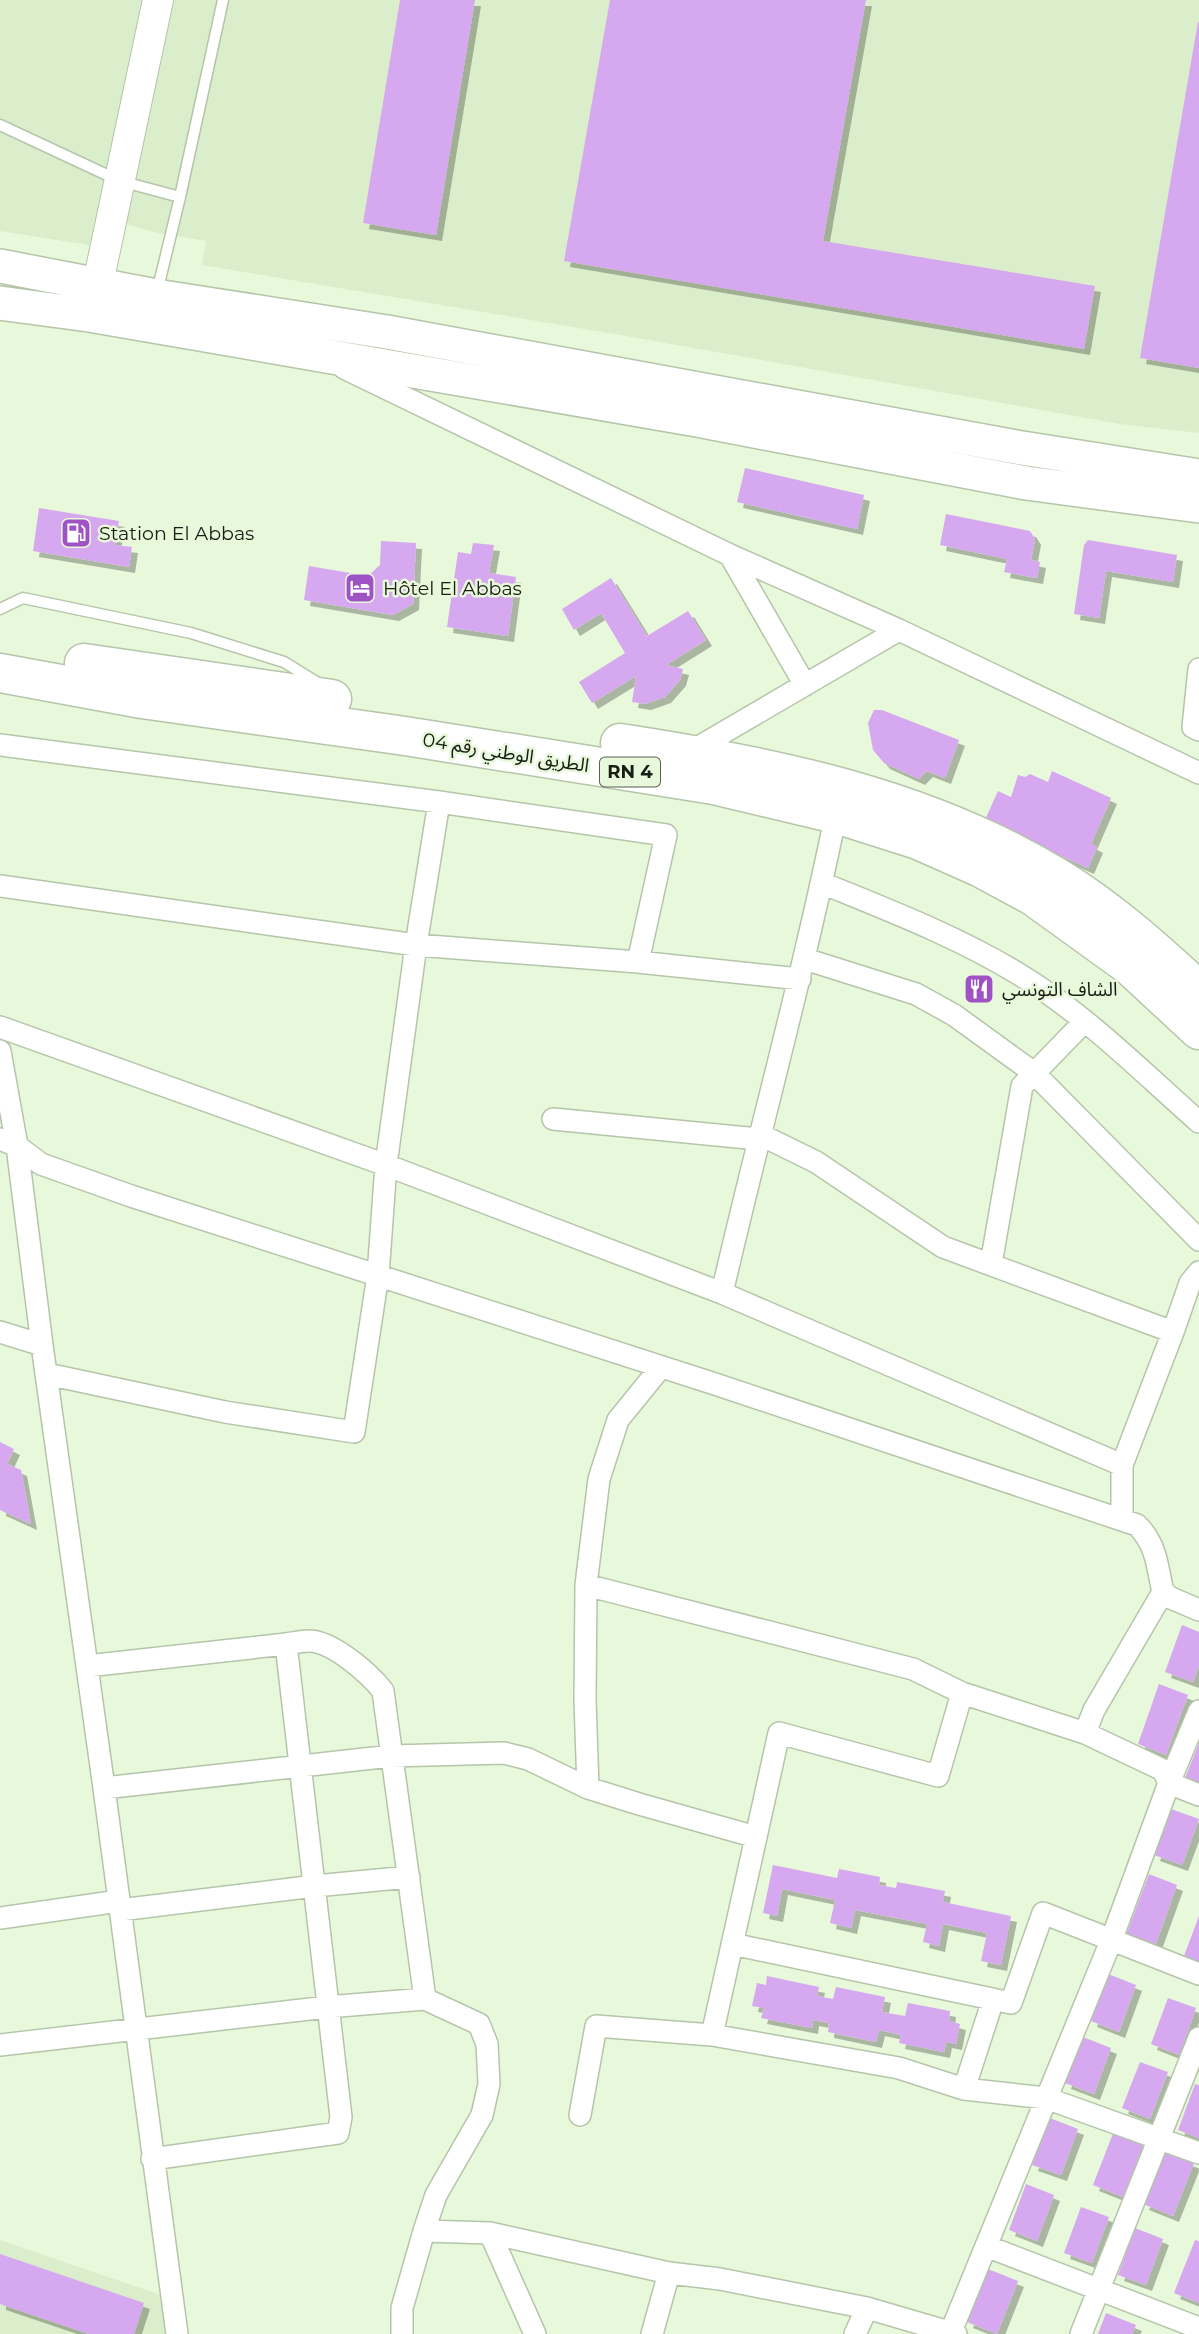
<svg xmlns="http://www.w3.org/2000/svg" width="1199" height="2334" font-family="Montserrat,'Noto Sans Arabic',sans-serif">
	<defs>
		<filter id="shadow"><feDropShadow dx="6" dy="6" stdDeviation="0" flood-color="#0004"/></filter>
	</defs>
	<rect width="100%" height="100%" fill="#e8f8db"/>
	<path fill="#dbeecb" d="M0 0H1199V433L1120 424 626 336 202 265 206 241 153 232 106 218 95 246 0 231Z
		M0 2240 161 2295 166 2334H0Z"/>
	<path fill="#d5a8ef" filter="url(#shadow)" d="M400 0H475L436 235 363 223Z
		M610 0H866L823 241 1095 286 1084 349 564 261Z
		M1198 22H1199V368L1140 358Z
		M745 468 864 495 857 529 737 502Z
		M39 508 119 521 115 545 132 547 129 567 33 551Z
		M946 514 1030 531 1035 539 1031 560 1040 562 1037 578 1004 572 1007 559 940 545Z
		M1088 540 1177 555 1173 582 1106 571 1099 618 1074 614 1084 545Z
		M381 541 416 543 413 604 393 615 304 600 309 566 368 576 380 565Z
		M473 543 494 545 489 573 516 577 508 636 447 627 458 552 471 554Z
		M611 578 647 636 688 611 706 640 666 665 683 669 680 680 665 697 645 704 632 702 636 676 592 703 579 682 625 653 601 613 574 630 562 609Z
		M874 710H882L959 740 945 778 927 771 919 779 884 763 873 750 868 723Z
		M1052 771 1111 798 1091 844 1097 847 1088 868 984 822 998 791 1011 797 1018 775 1025 777 1030 774 1048 782Z
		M0 1442 14 1449 7 1464 21 1470 31 1524 0 1510Z
		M1182 1625 1199 1632V1666L1193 1682 1165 1672Z
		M1159 1684 1188 1695 1166 1755 1138 1744Z
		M1199 1743V1783L1185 1778Z
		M1171 1809 1199 1819 1182 1865 1154 1855Z
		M773 1865 837 1878 839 1869 880 1877 879 1885 896 1888 897 1882 945 1891 943 1902 1011 1916 1001 1965 981 1961 987 1933 943 1924 939 1946 923 1942 927 1924 855 1910 851 1928 830 1923 835 1900 782 1889 777 1916 763 1913Z
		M1149 1874 1177 1885 1154 1949 1125 1938Z
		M1199 1916V1962L1184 1956Z
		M1108 1974 1136 1985 1119 2032 1091 2021Z
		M767 1976 819 1987 817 1996 833 1999 836 1987 885 1997 882 2012 905 2016 908 2003 950 2011 949 2021 960 2024 956 2044 946 2042 944 2052 899 2043 901 2035 879 2030 876 2042 828 2032 829 2023 813 2020 812 2028 761 2018 764 2008 752 2006 757 1983 766 1985Z
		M1168 1998 1196 2008 1179 2055 1151 2044Z
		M1083 2037 1111 2048 1094 2094 1065 2083Z
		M1140 2062 1168 2072 1150 2119 1122 2108Z
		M1195 2084 1199 2085V2138L1178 2130Z
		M1050 2118 1078 2129 1061 2175 1032 2165Z
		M1114 2131 1144 2143 1123 2197 1093 2185Z
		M1164 2151 1194 2163 1173 2216 1143 2204Z
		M1026 2184 1054 2195 1037 2241 1009 2230Z
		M1081 2207 1109 2217 1092 2263 1064 2253Z
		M1135 2228 1163 2239 1146 2285 1118 2275Z
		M1195 2240 1199 2241V2303L1174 2293Z
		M0 2254 144 2303 134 2334H89L0 2304Z
		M988 2269 1018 2281 997 2334 967 2322Z
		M1106 2313 1136 2325 1132 2334H1098Z"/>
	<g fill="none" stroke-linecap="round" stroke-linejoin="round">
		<g stroke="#b5c5a9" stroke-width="13">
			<path id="lane" d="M0 125 120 181 180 197
				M157 292 180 197 223 0
				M0 609 23 598 191 633 284 662 318 683"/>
		</g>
		<g stroke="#b5c5a9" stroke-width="24">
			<path id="street" d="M344 368 730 555 899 630 1199 773
				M730 555 805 685
				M1199 669 1193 727 1199 730
				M0 745 439 802 666 835 638 962
				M690 752 899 630
				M822 883C888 910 956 936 1017 973 1084 1013 1140 1070 1199 1122
				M0 886 416 945 638 962 800 979
				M805 959 916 994 954 1015 1034 1073 1199 1240
				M0 1027 386 1165 722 1293 1122 1465V1520
				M0 1051 17 1146 42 1345 104 1788 177 2334
				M553 1119 758 1139
				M759 1134 816 1162 943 1247 1173 1332
				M0 1139 17 1146 41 1164 131 1196 715 1384 1137 1525C1157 1545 1157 1566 1163 1592L1171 1598 1199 1610
				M991 1264 1022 1086 1085 1021
				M722 1293C759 1133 803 975 836 814
				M0 1332 42 1345
				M47 1374 225 1412 354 1432 378 1275 386 1165 416 945 439 802
				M1122 1465 1173 1332 1190 1283 1199 1272
				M586 1585 913 1669 962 1693
				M286 1644C293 1643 301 1641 309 1641 332 1641 369 1673 383 1691L425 1999
				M87 1666 286 1644 341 2117 338 2133 152 2159
				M1085 1733 1094 1710 1163 1592
				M104 1788 391 1756 504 1753 528 1759 588 1788 639 1804 756 1837 779 1733 938 1776 962 1693 1085 1733 1163 1770 1169 1783 1199 1795
				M588 1788 585 1700 586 1585 599 1479 618 1420 661 1367
				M120 1910 315 1886 409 1877
				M0 1918 119 1901
				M732 1944 1011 2003 1043 1913 1199 1974
				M712 2035 756 1837
				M0 2045 327 2007 425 1999 479 2024 487 2044 489 2084 482 2115 436 2195 424 2231 402 2308V2334
				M964 2089 993 2000
				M580 2115 596 2026 712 2035 899 2068 964 2089 1046 2098 1199 2153
				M424 2231 490 2233 669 2273 720 2279 867 2308 956 2334
				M490 2233 535 2334
				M986 2246 1199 2328
				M652 2334 669 2273
				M855 2334 867 2308
				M950 2334 1111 1941 1169 1783 1199 1711
				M1081 2334 1199 2038"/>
		</g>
		<g stroke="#b5c5a9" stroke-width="32">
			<path id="secondary" d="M91 307 98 283 158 0"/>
		</g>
		<g stroke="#b5c5a9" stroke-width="36">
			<path id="primary" d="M0 266 156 296 387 332 1016 447 1199 476
				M0 303 89 315 697 420 1026 483 1199 506"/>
		</g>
		<g stroke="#b5c5a9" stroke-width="41">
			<path id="highway" d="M84 663 332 699
				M0 673 142 699 405 736 714 785 836 814 918 840 981 868 1033 896 1130 966 1199 1030
				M620 743C771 766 926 797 1058 878 1109 909 1155 950 1199 991"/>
		</g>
		<use href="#lane" stroke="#fff" stroke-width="10"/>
		<use href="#street" stroke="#fff" stroke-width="21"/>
		<use href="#secondary" stroke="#fff" stroke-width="30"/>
		<use href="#primary" stroke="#fff" stroke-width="33"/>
		<use href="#highway" stroke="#fff" stroke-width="38"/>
	</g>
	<defs>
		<g id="fuel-square" transform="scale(1.575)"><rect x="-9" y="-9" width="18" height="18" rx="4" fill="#9e52c4" stroke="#e8f8db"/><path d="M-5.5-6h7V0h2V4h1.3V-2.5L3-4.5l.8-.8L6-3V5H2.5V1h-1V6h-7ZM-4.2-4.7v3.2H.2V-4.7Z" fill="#fff"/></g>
		<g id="hotel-square" transform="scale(1.575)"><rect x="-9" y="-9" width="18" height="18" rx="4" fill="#9e52c4" stroke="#e8f8db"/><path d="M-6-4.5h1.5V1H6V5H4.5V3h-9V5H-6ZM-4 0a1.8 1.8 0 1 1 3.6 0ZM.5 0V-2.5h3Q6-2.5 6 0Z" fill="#fff"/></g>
		<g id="restaurant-square" transform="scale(1.575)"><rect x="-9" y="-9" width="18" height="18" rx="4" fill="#9e52c4" stroke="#e8f8db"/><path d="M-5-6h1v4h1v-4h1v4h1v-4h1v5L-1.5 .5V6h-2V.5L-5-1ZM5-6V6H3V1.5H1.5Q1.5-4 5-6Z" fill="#fff"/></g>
	</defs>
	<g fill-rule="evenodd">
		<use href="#fuel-square" x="76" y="533"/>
		<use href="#hotel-square" x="360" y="588"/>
		<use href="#restaurant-square" x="979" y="989"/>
	</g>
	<g text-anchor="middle" stroke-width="5" stroke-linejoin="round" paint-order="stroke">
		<rect fill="#e8f8db" stroke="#565f50" stroke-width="2" x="600" y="757.5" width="60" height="29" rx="5"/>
		<g font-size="18" font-weight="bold" fill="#181e14">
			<text x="630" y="778">RN 4</text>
		</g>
		<g font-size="19" fill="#181e14" stroke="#e8f8db" text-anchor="start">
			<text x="99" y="540">Station El Abbas</text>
			<text x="383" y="595">Hôtel El Abbas</text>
			<text x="1002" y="996">الشاف التونسي</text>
		</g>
		<g font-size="19" fill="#181e14" stroke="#e8f8db">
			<text transform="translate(506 752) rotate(9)" y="7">الطريق الوطني رقم 04</text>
		</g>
	</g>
</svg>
